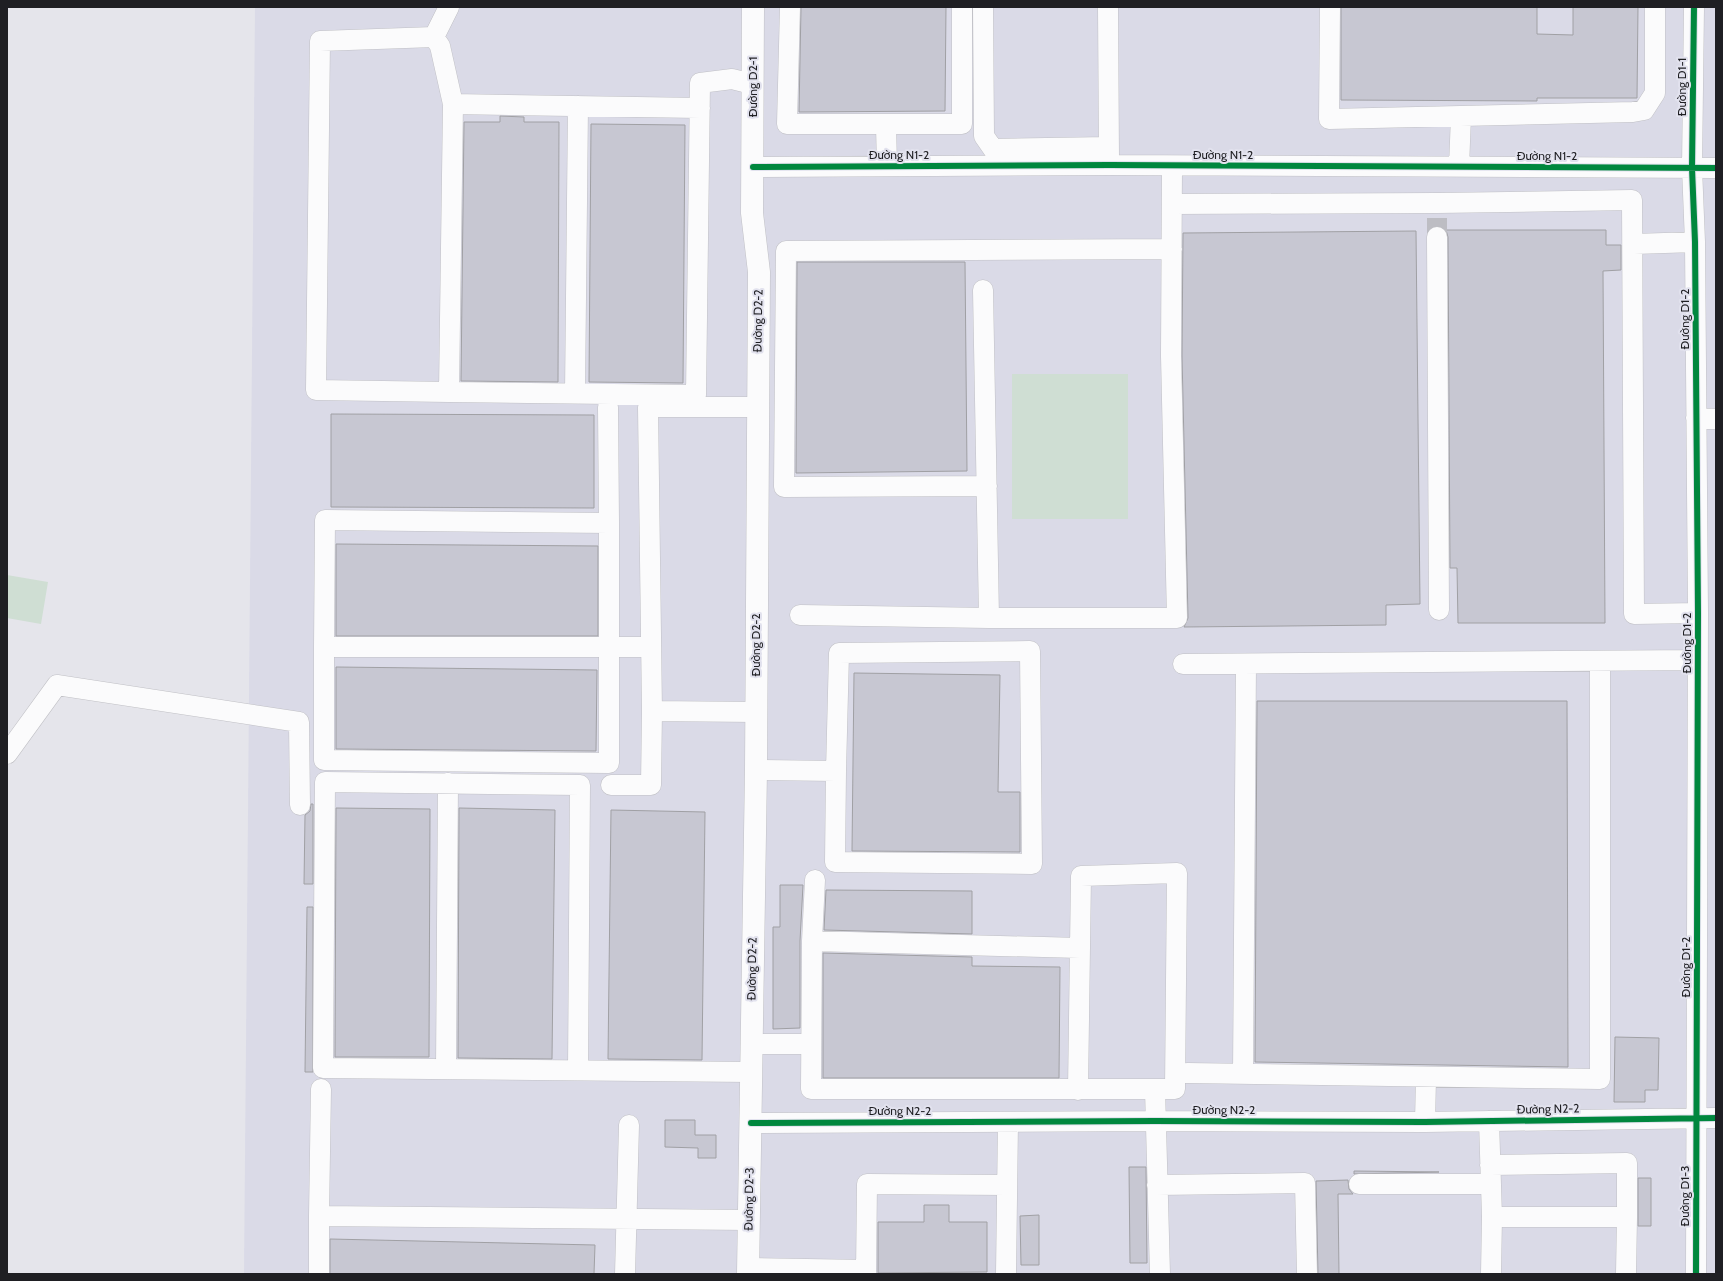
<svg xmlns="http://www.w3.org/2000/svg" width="1723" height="1281" font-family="Cabin,sans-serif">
	<rect width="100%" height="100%" fill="#e5e5eb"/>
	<path fill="#dadae7" d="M255 7H1716V1274H244Z"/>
	<path fill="#cfded3" d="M1012 374H1128V519H1012Z
		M7 575 48 582 41 624 7 618Z"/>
	<path fill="#c7c7d2" stroke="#a0a0a4" d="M801 7H946L945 111 799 112Z
		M1341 7H1537V34L1573 35V7H1638L1637 98H1537V101L1341 100Z
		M500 116 524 117V122H559L558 382 461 381 464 122H500Z
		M591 124 685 125 683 383 589 382Z
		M1446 230H1606V245H1621V270L1603 271 1605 623H1458L1457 568H1450L1448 237Z
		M1416 231 1420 604 1386 605V625L1184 627 1188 618 1182 356 1183 233Z
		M797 262H965L967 471 796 473Z
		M331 414 594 415V508L331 507Z
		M336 544 598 546V636H336Z
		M336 667 597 670 596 751 336 749Z
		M854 673 1000 675 998 792H1020V852L852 851Z
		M1257 701H1567L1568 1067 1255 1062Z
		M311 804H313V884H304L305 815 310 811Z
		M336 808 430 809 429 1057H335Z
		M459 808 555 810 552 1059 458 1058Z
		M611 810 705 812 702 1060 608 1059Z
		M780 885H803L800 941V1028L773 1029V927H780Z
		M826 890 972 891V934L824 930Z
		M307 907H313V1072H305Z
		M823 953 972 957V966L1060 967 1059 1078H823Z
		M1615 1037 1659 1038 1658 1090H1645V1102H1614Z
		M665 1120H695V1135H716V1158H698V1148L665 1147Z
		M1129 1167H1146L1147 1263H1130Z
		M1354 1171 1439 1172 1354 1174Z
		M1638 1178H1651V1226H1638Z
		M1348 1180 1349 1189 1353 1194H1338L1339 1274H1318L1316 1181Z
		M924 1205H949V1222H987V1272L878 1273V1222H924Z
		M1039 1215V1265H1021L1020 1216Z
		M330 1239 595 1245 594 1274H330Z"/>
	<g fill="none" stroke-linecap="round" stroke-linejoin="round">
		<path stroke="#bdbdc3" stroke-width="20" stroke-dasharray="20 10" stroke-linecap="butt" d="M1437 237V218"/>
		<g stroke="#c0c0c5" stroke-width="21">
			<path id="minor" d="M790 7 787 124H962V7
				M983 7 984 136 993 149 1108 147
				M1108 7 1109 159
				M1330 7 1329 119 1633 112 1644 110 1655 93V7
				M1694 7 1692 168 1695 242 1698 613 1696 1274
				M434 37 449 7
				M700 108 453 104 449 392 696 395 700 83 732 79 752 84
				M886 125 887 166
				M753 167 1109 165 1716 168
				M1459 167 1461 116
				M1172 204 1437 203 1632 200 1634 614 1698 613
				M1437 237 1439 610
				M1634 244 1695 242
				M983 290 989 618H1177L1171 356 1172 166
				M449 392 316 390 320 41 434 37 440 46 453 104
				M575 393 578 106
				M608 407 609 523 325 520 324 647H651
				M1696 418 1716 419
				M987 486 784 487 786 251 1172 249
				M800 615 989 618
				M324 647V760L609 763V523
				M1183 664 1698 660
				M756 712 652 711 648 407H757
				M7 754 57 685 299 722 300 805
				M756 770 836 771 835 862 1032 864 1030 651 839 653 836 771
				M611 785H651L652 711
				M815 880 812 941 811 1089H1175L1177 873 1081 876 1078 1090
				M812 941 1080 948
				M751 1044H811
				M446 1069 448 783
				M578 1070 580 785 325 782 323 1068 750 1072
				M1187 1073 1600 1079V662
				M1243 1074 1246 664
				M321 1089 319 1216 749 1220
				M1155 1089 1160 1274
				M1489 1121 1492 1217H1627L1626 1274
				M1425 1122 1426 1078
				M751 1123 1155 1121 1425 1122 1716 1118
				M1490 1165 1627 1163V1217
				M1359 1184H1491
				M1157 1185 1305 1183 1307 1274
				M748 1268 866 1270
				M319 1274V1216
				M625 1274 629 1125
				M866 1274 867 1184 1007 1185
				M1006 1274 1008 1122
				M1491 1274 1492 1217"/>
		</g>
		<g stroke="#c0c0c5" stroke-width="23">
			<path id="major" d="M748 1274 756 770 759 272 752 213 753 7"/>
		</g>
		<use href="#minor" stroke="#fbfbfc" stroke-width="20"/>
		<use href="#major" stroke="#fbfbfc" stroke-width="22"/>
		<g stroke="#e2e2ee" stroke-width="8">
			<path id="cycleway" d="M1694 7 1692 168 1695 242 1698 613 1696 1274
				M753 167 1109 165 1716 168
				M751 1123 1155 1121 1425 1122 1716 1118"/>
		</g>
		<use href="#cycleway" stroke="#00873e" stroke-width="6"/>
	</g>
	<g text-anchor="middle" stroke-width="4" stroke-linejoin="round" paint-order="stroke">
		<g font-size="12" fill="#1f1f23" stroke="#e2e2ee">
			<text transform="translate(753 87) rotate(-90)" y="4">Đường D2-1</text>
			<text transform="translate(1682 87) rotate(-90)" y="4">Đường D1-1</text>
			<text x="899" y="159">Đường N1-2</text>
			<text x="1223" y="159">Đường N1-2</text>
			<text x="1547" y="160">Đường N1-2</text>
			<text transform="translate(1685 319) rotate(-90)" y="4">Đường D1-2</text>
			<text transform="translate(758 321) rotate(-89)" y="4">Đường D2-2</text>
			<text transform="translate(1687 643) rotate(-90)" y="4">Đường D1-2</text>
			<text transform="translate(756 645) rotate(-90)" y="4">Đường D2-2</text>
			<text transform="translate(1686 967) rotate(-90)" y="4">Đường D1-2</text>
			<text transform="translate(752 969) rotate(-89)" y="4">Đường D2-2</text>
			<text transform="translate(1548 1109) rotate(-1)" y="4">Đường N2-2</text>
			<text x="1224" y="1114">Đường N2-2</text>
			<text x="900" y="1115">Đường N2-2</text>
			<text transform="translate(1685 1196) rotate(-90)" y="4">Đường D1-3</text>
			<text transform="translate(749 1199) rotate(-89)" y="4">Đường D2-3</text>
		</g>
	</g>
	<rect width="1723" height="1281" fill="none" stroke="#1f1f23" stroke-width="16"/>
</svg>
